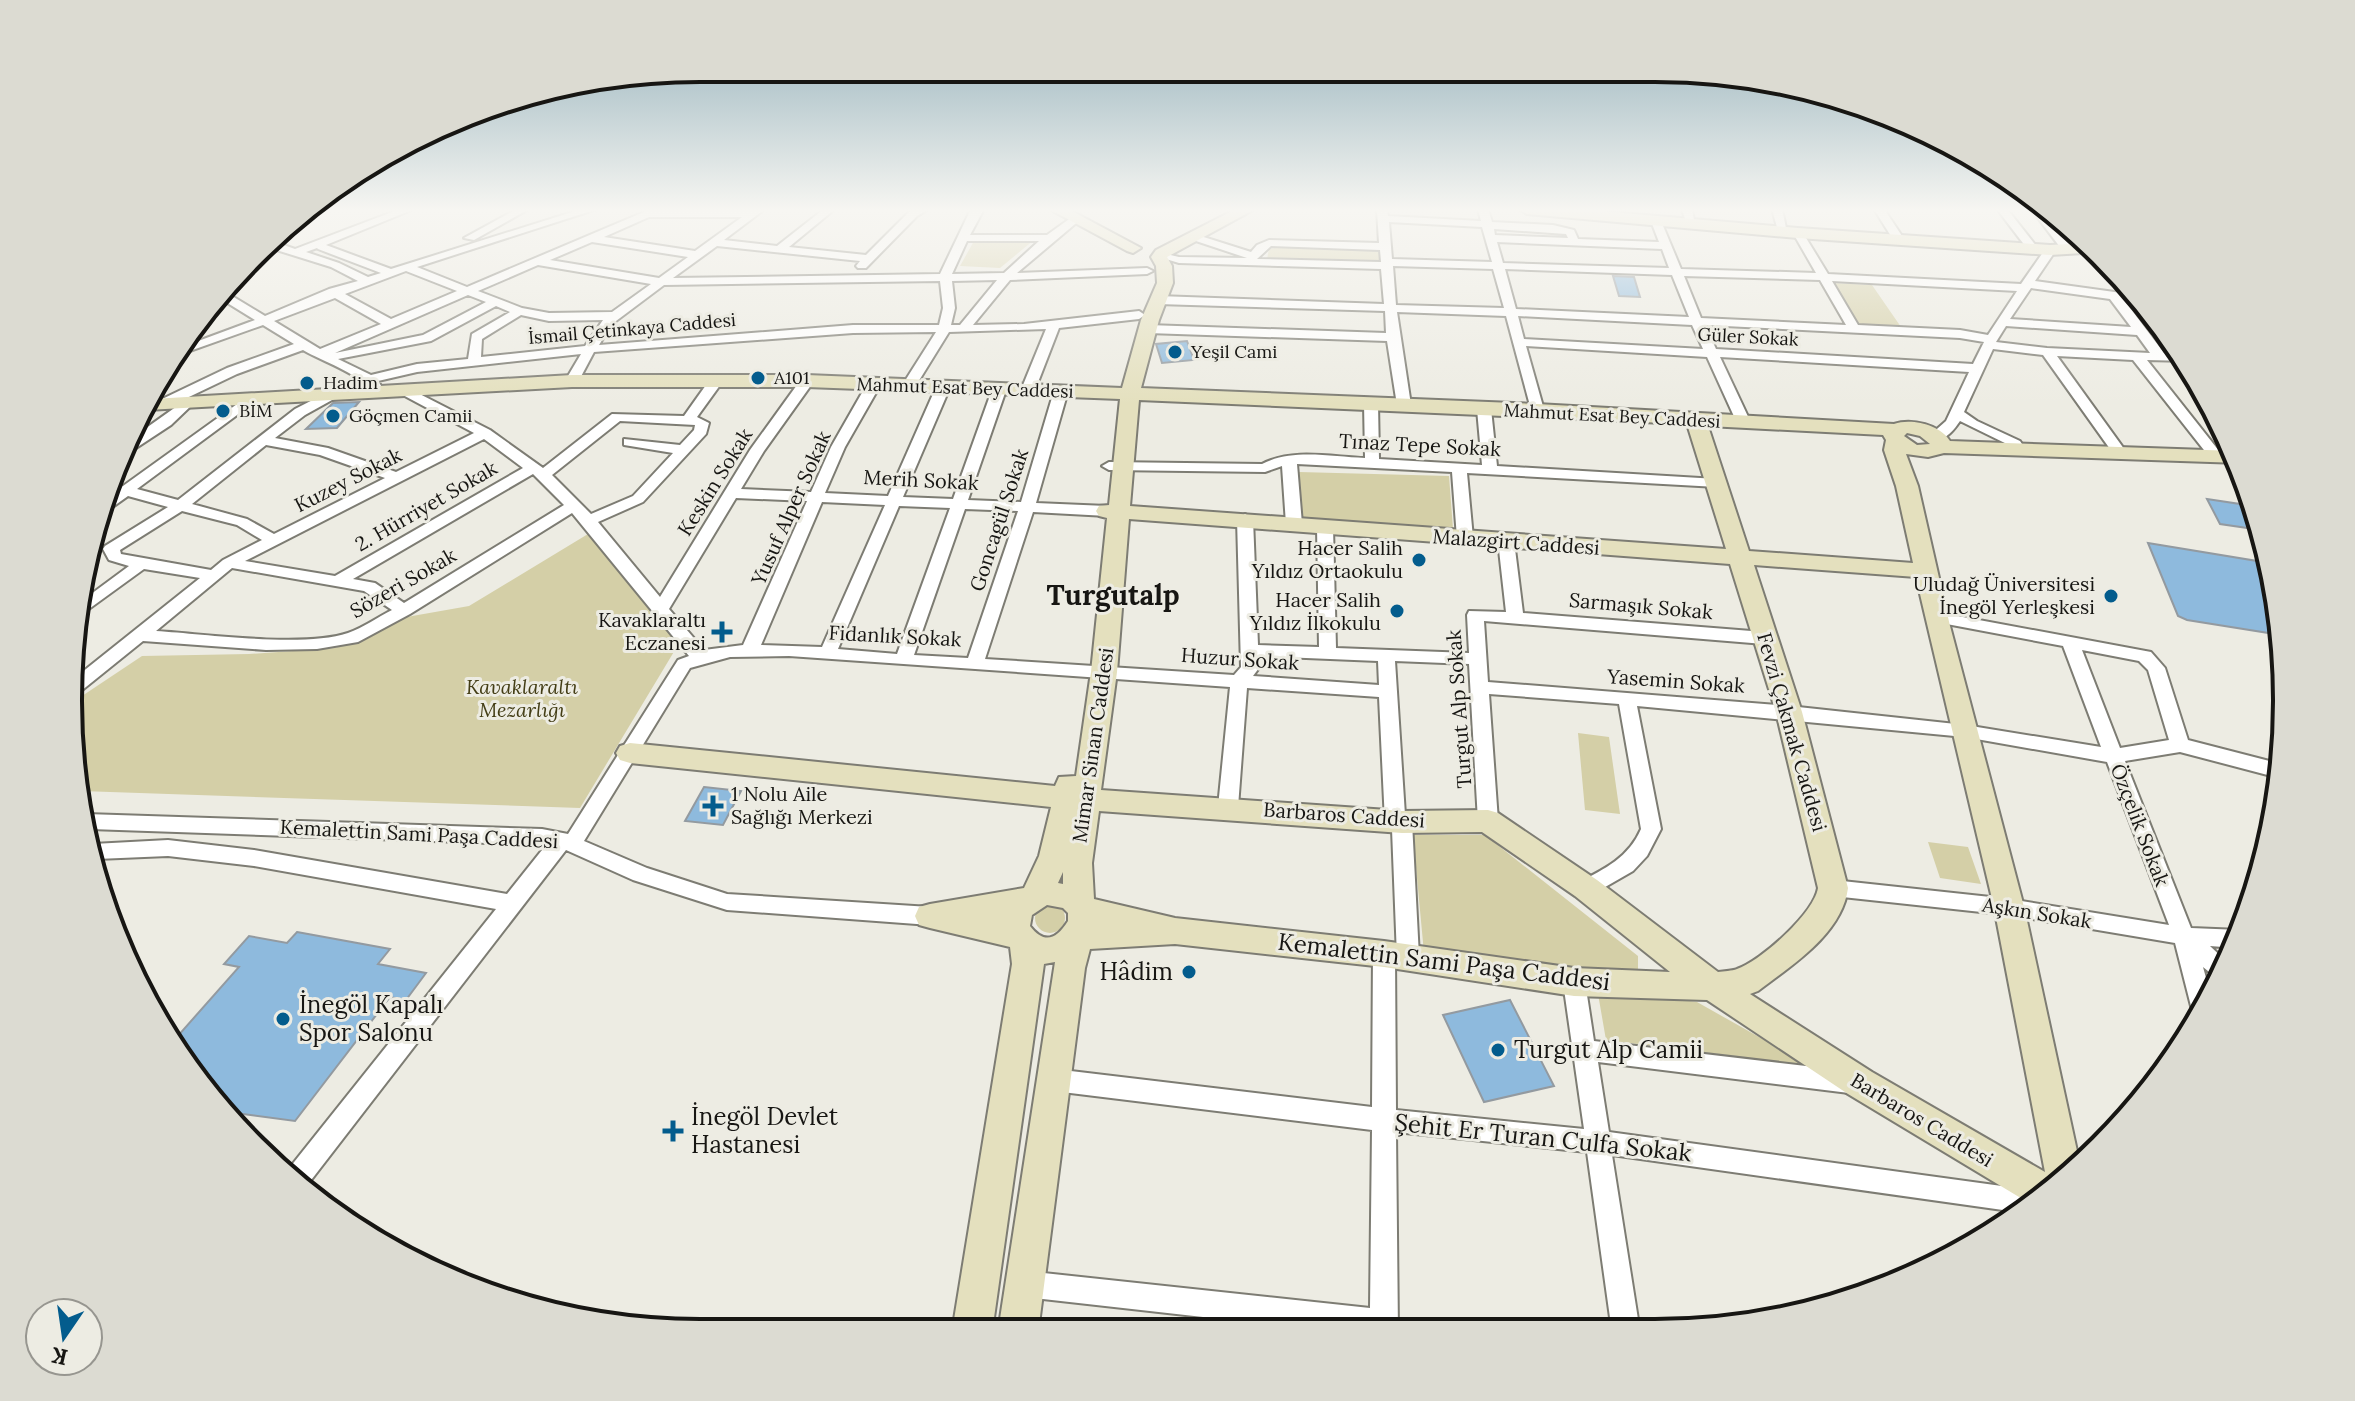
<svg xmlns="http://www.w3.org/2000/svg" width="2355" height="1401" font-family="Lora,serif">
	<rect width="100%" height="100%" fill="#edece3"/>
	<path fill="#d4cfa7" d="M1034 240 1000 268 960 266 974 241Z
		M1294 245 1379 250 1381 260 1267 259 1269 249Z
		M1831 283 1872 285 1901 327 1858 325Z
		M2126 303 2144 304 2182 353 2160 350Z
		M1299 472 1449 476 1453 529 1300 522Z
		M588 534 678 645 580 808 81 791 69 741 73 702 142 656 249 654 335 648 401 618 469 606Z
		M1578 733 1609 737 1620 814 1585 810Z
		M1413 835H1485L1638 956V977L1424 953Z
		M1928 842 1968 847 1981 884 1940 878Z
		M1035 918a15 15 0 1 1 30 0a15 15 0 1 1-30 0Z
		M1597 988 1697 1002 1798 1059 1799 1064 1606 1040Z"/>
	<path fill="#8ebadd" stroke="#939aa0" stroke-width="2" d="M1613 276 1634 277 1640 297 1619 296Z
		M1187 341 1194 360 1162 363 1156 344Z
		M359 402 337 428 306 429 333 403Z
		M2207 499 2253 506 2261 530 2220 524Z
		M2148 543 2263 562 2268 575 2275 577 2281 635 2187 620 2178 616Z
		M704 787 741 791 723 825 685 821Z
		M297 932 390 949 378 964 426 973 406 1000 390 997 295 1121 221 1111 176 1038 239 967 224 964 249 936 287 943Z
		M1510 1000 1554 1086 1484 1102 1443 1015Z"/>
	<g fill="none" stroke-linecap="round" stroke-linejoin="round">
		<g stroke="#7d7c73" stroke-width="4">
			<path id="street" d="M306 209H318L297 219Z
				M400 209H414L326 245 391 269 582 209H597L417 267 467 287 651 209H765L724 240 777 246 824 209H835L789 247 866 255 909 212 929 209 917 216 866 268H858L856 266 860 261 717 246 673 278 940 274 970 211 984 209 970 235H1047L1072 217 1081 219 1017 273 1147 268 1153 271 1147 274 1010 280 973 325 1024 324 1139 311 1145 315 1139 319 1059 328 1035 390 1028 394 1021 390 1046 329 949 332 915 387 910 388 903 384 936 332 853 333 594 352 577 384H567L565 381 581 354 417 372 378 381 383 389 376 393 371 392C358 372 323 362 303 350L237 374 168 407H158V401L227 368 294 344 263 325 170 358 174 350 255 320 221 299 227 293 265 316 329 289 358 281 331 267 270 248 275 242 295 249ZM649 217H742L695 251 604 237ZM967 241H1039L1004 273 952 274ZM592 242 688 257 659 278 550 260ZM317 248 318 249 381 273 368 277 339 263 306 252ZM538 265 651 284 612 312 549 313 522 308 478 291ZM406 271 457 291 391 319 345 294ZM997 280 960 325H951L955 308 952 281ZM940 281 943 308 939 325H853L599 345 612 324 664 285ZM468 295 486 302 423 335 335 353ZM335 298 381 324 320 349 274 321ZM496 306 510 312 472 334 468 359 417 364 371 375 338 359 431 341ZM521 315 549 321 603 320 585 346 481 357 482 339Z
				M517 209H529L474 240 464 238Z
				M1377 209H1387L1388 216 1481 221 1478 209H1488L1492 222 1553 225 1574 230 1578 239 1659 242 1651 221 1656 218 1661 221 1681 269 1816 273 1793 233 1798 230 1803 233 1828 274 2021 284 2046 248H2054L2056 250 2035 281 2136 295 2142 302 2124 300 2164 353 2183 354 2187 361 2147 360 2223 456 2216 460 2211 459 2133 360 2057 356 2127 453 2120 457 2115 456 2043 355 1993 349 1964 412 1977 421 2020 441 2022 444 2015 448 1960 421C1953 431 1945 442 1931 439L1929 436 1946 421 1969 372 1720 357 1751 423 1744 427 1737 423 1707 357 1526 346 1544 410 1542 413H1532L1506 316 1397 312 1411 405 1404 409 1397 405 1387 341 1148 333 1142 329 1148 325 1386 333 1385 311 1158 304 1152 300 1158 296 1384 304 1381 269 1179 263 1156 256 1162 253 1179 257 1247 258 1187 238 1186 236 1191 233 1251 252 1257 245 1269 240 1379 243ZM1389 222 1482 227 1492 262 1392 259ZM1494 229 1566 234 1568 238 1495 235ZM1497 242 1662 249 1669 268 1503 263ZM1271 246 1380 250 1381 262 1257 259ZM1393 266 1493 269 1504 308 1396 305ZM1505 269 1672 275 1689 317 1516 309ZM1684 276 1820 280 1846 325 1701 318ZM1832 281 2017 291 1988 335 1960 330 1858 325ZM2031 288 2110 299 2131 327 2010 319ZM1518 316 1692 325 1703 349 1524 339ZM1705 325 1960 338 1984 342 1973 364 1716 349ZM2006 326 2137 335 2150 353 2047 348 1996 342Z
				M1682 209H1692L1695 226H1687Z
				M1772 209H1782L1787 233 1778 231Z
				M1874 209H1884L1904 239 1902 241H1894Z
				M1997 209H2007L2037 247V251H2029Z
				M2031 209H2041L2071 247V251H2063Z
				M716 377 723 381 697 417 709 423 706 434 643 502 598 522 660 597 750 450 802 378 814 381 764 451 741 489 811 492 831 447 867 384 874 380 881 384 845 447 825 493 888 496 937 385 944 381 951 385 903 497 953 499 992 390 999 386 1006 390 968 500 1021 502 1054 391 1061 387 1068 391 1036 503 1107 506 1115 511 1107 516 1033 512 985 659 1234 675 1241 667 1237 519 1245 514 1253 519 1258 645 1319 647 1317 527 1325 522 1333 527 1336 648 1469 653 1467 615 1469 611 1506 612 1498 541 1506 536 1514 541 1523 613 1764 632 1773 638 1764 644 1484 621 1488 682 1789 706 1965 725 2101 747 2063 646 1936 622 1928 617 1936 612 2151 652 2165 668 2188 740 2281 764 2279 778 2180 752 2125 761 2191 928 2240 930 2242 931 2236 948 2210 946 2228 963 2219 980 2203 967 2211 996 2198 1018 2192 1010 2175 943 2009 915 1833 896 1826 894 1823 888 1826 882 1833 880 2009 899 2169 925 2107 762 1965 737 1637 706 1661 829 1647 856 1633 871 1593 894 1586 896 1579 894 1576 888 1579 882C1605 869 1629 857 1641 829L1619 704 1489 694 1498 821 1495 826H1481L1478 821 1469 664 1395 661 1405 815 1412 822 1419 957 1416 963 1408 966 1400 963 1397 957 1392 829 1385 822 1379 697 1247 688 1238 807 1235 812H1221L1218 807 1230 687 789 656 730 657 690 668 584 841 647 868 727 894 930 907 938 910 941 916 938 922 930 925 727 910 633 880 566 850 305 1188 287 1171 496 909 254 866 168 856 97 859 93 844 168 840 254 850 507 894 546 845 90 829 86 814 542 829 568 834 678 660 689 656 572 513 410 614 358 642 317 649 266 650 143 641 81 691 75 693 76 677 200 578 144 569 82 614 83 600 129 566 109 560 103 549 105 546 168 507 128 496 107 511 101 512C106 501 112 488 123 486L251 394 256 395V401L137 489 178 500 295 409 336 388 341 389V395L305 415 275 438 328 448 396 472 474 433 401 394V388L406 387 490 430 543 468 612 414 684 416 711 378ZM620 421 695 425 694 430 680 445 624 439V445L673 453 633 496 591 514 552 475ZM484 439 523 468 335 576 245 561ZM266 445 320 455 385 478 274 534 247 519 192 504ZM533 474 564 505 404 603 375 583 353 579ZM736 498 807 501 743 645 704 650 669 609ZM822 502 885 505 822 647 761 645ZM899 506 950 508 897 654 838 649ZM965 509 1018 511 968 658 914 655ZM182 511 237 525 262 540 223 560 211 570 121 554 120 550ZM232 568 364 591 392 610C378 617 363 628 348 633 303 648 206 634 156 631ZM2082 650 2139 661 2148 670 2169 740 2120 748ZM1258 656 1378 661 1379 685 1253 676 1259 668Z
				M187 399 194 403 171 425 136 448 129 449 135 436Z
				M1371 399 1378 403 1379 459 1482 465 1477 409 1484 405 1491 409 1497 466 1717 479 1724 483 1717 487 1467 473 1473 538 1465 543 1457 538 1452 472 1297 464 1302 524 1294 529 1286 524 1282 466 1265 472 1109 470 1102 466 1109 462 1262 464C1292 448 1332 457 1365 458L1364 403Z
				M1384 945 1392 948 1395 954 1396 1110 1584 1129 1563 982 1566 975 1574 973 1582 975 1585 982 1594 1041 1849 1071 1857 1074 1861 1082 1857 1090 1849 1093 1598 1062 1609 1132 2031 1190 2041 1195 2017 1212 1612 1155 1640 1332H1612L1587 1152 1396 1132 1398 1332H1337L1025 1297 1016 1293 1012 1284 1016 1275 1025 1271 1370 1308 1372 1130 1054 1091 1046 1088 1042 1080 1046 1072 1054 1069 1372 1107 1373 954 1376 948Z"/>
		</g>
		<g stroke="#7d7c73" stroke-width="4">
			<path id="secondary" d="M1049 209H1068L1141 248 1133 253 1127 251Z
				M1236 209H1255L1167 257 1172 266 1173 283 1159 320 1141 388 1537 404 1894 424C1912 418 1940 425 1950 441L2235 451 2240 463 1944 453 1928 457 1906 454 1918 486 1950 626 2024 907 2080 1165 2029 1203 1848 1094 1707 1000 1574 996 1384 967 1175 944 1090 949 1085 968 1038 1332H998L1055 962 1044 964 992 1332H952L1012 964 1010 947 930 928 919 925 915 916 919 907 930 904 1024 888 1039 856 1051 807 630 763 620 760 616 753 620 746 630 743 1055 786 1059 777 1076 776 1091 672 1107 518 1099 516 1096 511 1099 506 1109 505 1120 399 807 387H572L147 410 152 399 572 375H807L1122 388 1141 320 1157 283 1156 266 1151 257 1156 250ZM1139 400 1687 424 1726 549 1130 506ZM1708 426 1883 435 1886 440 1884 450 1896 486 1913 563 1749 551ZM1907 433 1920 436 1930 444 1917 445 1904 436ZM1129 519 1730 564 1776 712 1818 888C1814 913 1761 961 1737 969 1732 971 1724 971 1718 972L1597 880 1498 813 1488 810 1402 811 1101 790 1117 672ZM1754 565 1916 577 1994 907 2045 1172 1872 1072 1750 994 1758 991C1792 965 1842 934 1848 888L1802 712ZM1099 811 1402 833 1482 832 1575 896 1670 972 1574 968 1384 941 1175 918 1094 899 1092 863ZM1063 872V884L1058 883ZM1047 905 1063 908 1068 913V921C1056 940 1044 944 1030 926L1032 915Z
				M1519 209H1576L1798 228 2050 245 2090 243 2100 252 2050 255 1798 238 1527 214Z"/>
		</g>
		<use href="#street" fill="#fff" fill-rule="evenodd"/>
		<use href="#secondary" fill="#e4e0be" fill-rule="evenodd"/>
	</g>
	<linearGradient id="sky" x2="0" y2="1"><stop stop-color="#8dacb7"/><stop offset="0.52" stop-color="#f7f6f2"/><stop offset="1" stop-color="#f7f6f2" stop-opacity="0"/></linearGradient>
	<rect width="2355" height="405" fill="url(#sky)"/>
	<g fill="#035c8d" stroke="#edece3" stroke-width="3">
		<circle cx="1175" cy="352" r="8"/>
		<circle cx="758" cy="378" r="8"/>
		<circle cx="307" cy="383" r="8"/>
		<circle cx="223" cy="411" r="8"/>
		<circle cx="333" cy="416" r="8"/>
		<circle cx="1419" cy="560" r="8"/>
		<circle cx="2111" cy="596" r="8"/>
		<circle cx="1397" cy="611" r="8"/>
		<path d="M718 620h8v8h8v8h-8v8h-8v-8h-8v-8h8z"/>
		<path d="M709 794h8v8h8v8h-8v8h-8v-8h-8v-8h8z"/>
		<circle cx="1189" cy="972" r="8"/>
		<circle cx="283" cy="1019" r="8"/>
		<circle cx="1498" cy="1050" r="8"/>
		<path d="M669 1119h8v8h8v8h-8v8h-8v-8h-8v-8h8z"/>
	</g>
	<g text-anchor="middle" stroke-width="6" stroke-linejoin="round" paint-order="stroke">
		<g font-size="18" fill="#171613" stroke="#edece3">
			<text transform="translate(632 329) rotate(-5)" y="6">İsmail Çetinkaya Caddesi</text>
			<text transform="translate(1748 337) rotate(3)" y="6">Güler Sokak</text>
			<text transform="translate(965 388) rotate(2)" y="6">Mahmut Esat Bey Caddesi</text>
			<text transform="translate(1612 416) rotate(3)" y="6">Mahmut Esat Bey Caddesi</text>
		</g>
		<g font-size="18" fill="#171613" stroke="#edece3" text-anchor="start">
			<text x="1191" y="358">Yeşil Cami</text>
			<text x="774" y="384">A101</text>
			<text x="323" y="389">Hadim</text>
			<text x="239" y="417">BİM</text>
			<text x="349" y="422">Göçmen Camii</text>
		</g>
		<g font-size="20" fill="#171613" stroke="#edece3">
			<text transform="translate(1420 445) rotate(3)" y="7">Tınaz Tepe Sokak</text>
			<text transform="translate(348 480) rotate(-27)" y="7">Kuzey Sokak</text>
			<text transform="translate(921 480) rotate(3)" y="7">Merih Sokak</text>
			<text transform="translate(715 482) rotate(-58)" y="7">Keskin Sokak</text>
			<text transform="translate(426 506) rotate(-30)" y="7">2. Hürriyet Sokak</text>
			<text transform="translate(791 508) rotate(-66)" y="7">Yusuf Alper Sokak</text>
			<text transform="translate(999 520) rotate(-72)" y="7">Goncagül Sokak</text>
			<text transform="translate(1516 542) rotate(4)" y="7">Malazgirt Caddesi</text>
			<text transform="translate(403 583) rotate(-30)" y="7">Sözeri Sokak</text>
			<text transform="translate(1641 606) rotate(5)" y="7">Sarmaşık Sokak</text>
			<text transform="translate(895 636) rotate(3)" y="7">Fidanlık Sokak</text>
			<text transform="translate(1240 659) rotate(4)" y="7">Huzur Sokak</text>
			<text transform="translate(1676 681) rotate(4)" y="7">Yasemin Sokak</text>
			<text transform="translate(1459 709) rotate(-94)" y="7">Turgut Alp Sokak</text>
			<text transform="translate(1792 732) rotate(74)" y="7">Fevzi Çakmak Caddesi</text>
			<text transform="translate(1093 745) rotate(-82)" y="7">Mimar Sinan Caddesi</text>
			<text transform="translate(1344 815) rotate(4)" y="7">Barbaros Caddesi</text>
			<text transform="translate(2140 825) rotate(69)" y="7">Özçelik Sokak</text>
			<text transform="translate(419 834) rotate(3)" y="7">Kemalettin Sami Paşa Caddesi</text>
			<text transform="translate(2037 913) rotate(9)" y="7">Aşkın Sokak</text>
			<text transform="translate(1922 1120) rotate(31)" y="7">Barbaros Caddesi</text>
		</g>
		<g font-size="20" fill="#171613" stroke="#edece3" text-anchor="end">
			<text x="1403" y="555">Hacer Salih<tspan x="1403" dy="23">Yıldız Ortaokulu</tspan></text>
			<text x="2095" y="591">Uludağ Üniversitesi<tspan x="2095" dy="23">İnegöl Yerleşkesi</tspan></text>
			<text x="1381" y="607">Hacer Salih<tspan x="1381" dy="23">Yıldız İlkokulu</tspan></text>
			<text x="706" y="627">Kavaklaraltı<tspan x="706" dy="23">Eczanesi</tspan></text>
			<text x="731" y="801" text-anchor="start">1 Nolu Aile<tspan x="731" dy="23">Sağlığı Merkezi</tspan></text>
		</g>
		<g font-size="20" font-style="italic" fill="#433d15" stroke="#edece3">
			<text x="522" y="694">Kavaklaraltı<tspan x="522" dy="23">Mezarlığı</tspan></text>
		</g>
		<g font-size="24" fill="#171613" stroke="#edece3">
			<text transform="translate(1444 962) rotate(7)" y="8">Kemalettin Sami Paşa Caddesi</text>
			<text transform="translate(1543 1138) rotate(6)" y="8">Şehit Er Turan Culfa Sokak</text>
		</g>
		<g font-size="24" fill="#171613" stroke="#edece3" text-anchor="start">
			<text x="1173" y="980" text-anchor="end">Hâdim</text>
			<text x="299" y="1013">İnegöl Kapalı<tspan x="299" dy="28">Spor Salonu</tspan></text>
			<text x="1514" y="1058">Turgut Alp Camii</text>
			<text x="691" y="1125">İnegöl Devlet<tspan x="691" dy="28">Hastanesi</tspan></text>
		</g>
		<g font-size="28" font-weight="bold" fill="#171613" stroke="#edece3">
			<text x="1113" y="605">Turgutalp</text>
		</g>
	</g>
	<path d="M0 0H2355V1401H0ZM700 82H1655A618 618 0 0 1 2273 700V701A618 618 0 0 1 1655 1319H700A618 618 0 0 1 82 701V700A618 618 0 0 1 700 82Z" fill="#dcdbd2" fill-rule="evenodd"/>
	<path fill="none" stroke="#171613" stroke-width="4" d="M700 82H1655A618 618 0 0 1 2273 700V701A618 618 0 0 1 1655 1319H700A618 618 0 0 1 82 701V700A618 618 0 0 1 700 82Z"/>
	<g transform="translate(64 1337) rotate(193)"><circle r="38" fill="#edece3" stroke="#979690" stroke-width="2"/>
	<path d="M0-6L14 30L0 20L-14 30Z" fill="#035c8d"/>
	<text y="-12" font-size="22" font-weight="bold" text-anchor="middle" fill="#171613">K</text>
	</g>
</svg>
